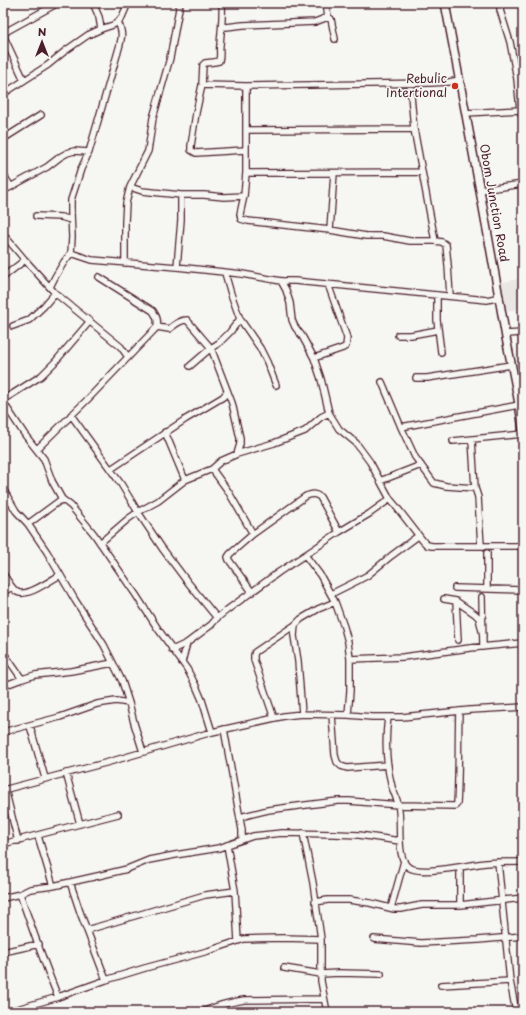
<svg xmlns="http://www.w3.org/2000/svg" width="526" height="1015" font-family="'Playpen Sans',sans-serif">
	<rect width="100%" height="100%" fill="#f6f6f2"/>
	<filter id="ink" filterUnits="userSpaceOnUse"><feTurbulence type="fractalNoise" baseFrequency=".025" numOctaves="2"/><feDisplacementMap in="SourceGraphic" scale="8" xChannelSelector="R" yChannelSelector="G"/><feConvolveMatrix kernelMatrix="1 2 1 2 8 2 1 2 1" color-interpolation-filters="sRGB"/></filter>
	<g filter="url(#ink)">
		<path fill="#e9e6e3" d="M523 278V308L506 311 500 283Z"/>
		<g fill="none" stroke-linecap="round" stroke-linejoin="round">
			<g stroke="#4a1f2b" stroke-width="8">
				<path id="minor" d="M93 3 99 17 101 29
					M222 3C223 17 221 31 220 45 219 51 221 54 219 61L214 62 205 63 203 65 202 85 196 113 191 146V150L196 153 245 150
					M500 3V10L510 42 517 79 520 110 523 118
					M328 17 331 19 335 39
					M222 26 226 27 243 25 315 22 328 17 326 3
					M24 80 4 37 5 34 7 31 58 3
					M410 84 414 129 435 241
					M202 85 246 86 430 83 449 82 460 80
					M246 86V173L244 196 240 214 241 219 248 221 330 230 366 236H383L410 241H435L442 242 446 245 448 265 450 296
					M3 94 48 65 65 51 88 35 101 29 113 25 118 22 122 17 128 3
					M466 113 520 110
					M247 130 414 129
					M3 139 41 115
					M246 173 422 172
					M3 174 11 187
					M130 187 142 191 181 195H204L224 197 244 196
					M480 190 523 184
					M3 191 47 167 60 157 67 153 74 151 89 152
					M36 216 61 217 71 220
					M330 230 334 173
					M3 234 25 260 55 293 121 347 128 357
					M71 253 92 260 177 267 242 274 281 281H295L487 300 500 297
					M125 263V222L126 203 130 187 148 151 153 118 170 58 180 3
					M177 267 181 220V195
					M225 273 231 294 240 319 260 348 267 362 276 385
					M3 277 25 260
					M281 281 286 290 290 303 292 320 295 327 302 336 314 358 321 379 329 413 339 429 356 443 370 462 390 499 395 505 423 541 427 545 432 546H523
					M50 287 55 277 64 262 71 253 72 237 71 213V200L81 169 89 152 119 48C122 37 123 33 118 22
					M437 295V320L441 352
					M13 326 29 320 44 306 55 293
					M157 327 169 329C175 325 179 320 187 320L211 348 232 403 240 438V444L237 454
					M506 334 523 333
					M398 335H411L438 330
					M314 358 343 348 346 346 347 338 328 284
					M190 366 211 348 219 343 230 332 240 319
					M416 378H427L511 365
					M382 382 401 427 415 457 434 483 446 486 475 488 478 497 481 546
					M3 400 41 376 55 362 90 321
					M3 402 25 435 44 459 52 481 62 499 71 506 94 534 136 595 158 629 187 669 196 686 202 700 212 732
					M71 415 121 484 138 512 162 548 186 580 217 618
					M401 427 519 405
					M165 432 185 480
					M472 440 475 488
					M453 441 523 434
					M37 449 88 399 157 327C158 320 157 317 153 311L99 277
					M111 469 186 419 223 397 227 392
					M212 469 228 491 253 534
					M380 481 421 465
					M3 489 16 511 28 524 47 552 75 600 104 645 122 681 129 703 134 723 143 752
					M28 524 62 499
					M100 543 128 519 138 512 158 501 185 480 212 469 221 461 237 454 274 443 305 431 321 417 329 413
					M305 555 320 575 335 602 344 627 348 642 350 659V691L348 715
					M3 574C7 579 11 588 17 592 27 598 51 580 60 575
					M455 588 523 590
					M487 589V553
					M3 592 12 587
					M252 592 229 560 228 557 230 554 253 534 306 496C312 494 314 493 320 497L339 532
					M331 594 357 581 368 575 391 556 418 536
					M482 597 483 647
					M444 599 456 601 475 614 479 618 483 635
					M456 601 458 640
					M295 625 294 636 298 661 302 714
					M172 650 187 643 211 625 217 618 227 610 279 572 314 549 339 532 369 514 390 499
					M3 652 22 679
					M350 659 403 657 470 648 523 643
					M182 662 187 643
					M3 686 22 679 35 675 71 671 113 663
					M332 715 335 755 337 762 341 766 347 768 388 765
					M388 717C385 740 386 765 392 787 394 793 397 799 398 804 402 820 396 852 406 865 416 878 471 864 486 863 499 862 511 862 523 862
					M274 718 254 660V655L255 652 295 625 301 619 318 609 335 602
					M30 726 45 778
					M224 729 242 830V840
					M3 732 60 717 97 704 116 701 129 703
					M66 773 80 824
					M5 789 18 841
					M3 790 109 762 212 732 284 716 302 714 348 715 372 717H402L470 710 523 707
					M240 817 268 810 306 805 338 801H349L399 805 455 806 457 804C459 773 458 742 459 711
					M303 833 313 883 321 939V981L327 1012
					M38 836 53 886
					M3 844 118 814
					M227 845 235 891 238 941
					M498 862 510 981 516 1012
					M460 868V905
					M70 882 80 912 106 980
					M20 894C32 928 44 963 58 997
					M3 898 20 894 30 889 53 886 102 875 127 869 149 860 175 855 219 848 253 836 282 833 335 834 359 835 400 841
					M315 902 328 900H349L370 903 394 909H401L422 905H460L523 898
					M391 908 404 861
					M87 930 205 895 235 891
					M374 939 421 943 478 940 523 936
					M3 952 39 944
					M284 968 321 974 339 973 381 974
					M441 985 510 981
					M7 1012 58 997 106 980 145 968 208 951 244 939 282 938 321 939
					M203 1012C216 1006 230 1002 244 1000L324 999"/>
			</g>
			<g stroke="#4a1f2b" stroke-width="10">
				<path id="major" d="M445 3C466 114 487 226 506 338 512 368 519 399 523 430"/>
			</g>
			<use href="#minor" stroke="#f6f6f2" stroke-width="5.5"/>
			<use href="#major" stroke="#f6f6f2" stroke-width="7"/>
		</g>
	</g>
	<circle fill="#c8321e" stroke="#f6f6f2" stroke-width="1.5" cx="455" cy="86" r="4"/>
	<g text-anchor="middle" stroke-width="3" stroke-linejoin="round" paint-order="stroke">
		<g font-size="12" fill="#4a1f2b" stroke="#f6f6f2" text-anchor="end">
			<text x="447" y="83">Rebulic<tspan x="447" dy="14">Intertional</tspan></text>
		</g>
		<g font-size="12" fill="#4a1f2b" stroke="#f6f6f2">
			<text transform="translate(494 203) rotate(80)" y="4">Obom Junction Road</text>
		</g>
	</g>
	<rect width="526" height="1015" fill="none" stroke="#f6f6f2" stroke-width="16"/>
	<rect x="8" y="8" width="510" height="999" fill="none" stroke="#4a1f2b" stroke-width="1.5" filter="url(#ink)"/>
	<g transform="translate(42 42)" stroke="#f6f6f2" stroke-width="3" paint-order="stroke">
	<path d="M0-3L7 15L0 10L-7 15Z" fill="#4a1f2b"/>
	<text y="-6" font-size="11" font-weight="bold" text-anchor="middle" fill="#4a1f2b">N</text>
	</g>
</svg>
